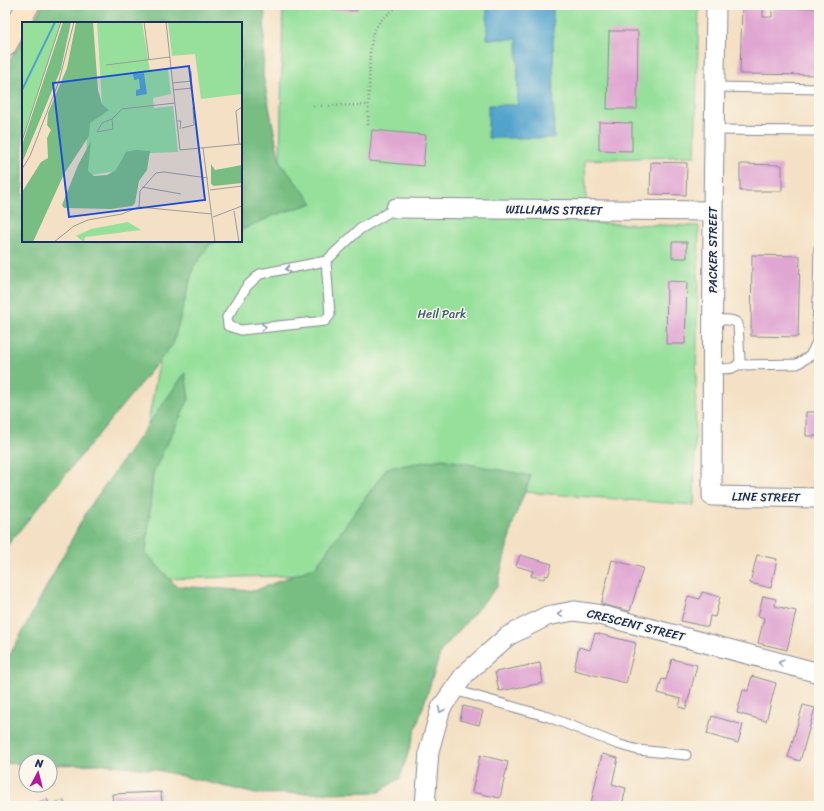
<svg xmlns="http://www.w3.org/2000/svg" width="824" height="811" font-family="Sriracha,sans-serif">
	<rect width="100%" height="100%" fill="#fbf7ec"/>
	<filter id="ink" filterUnits="userSpaceOnUse"><feTurbulence type="fractalNoise" baseFrequency=".025" numOctaves="2"/><feDisplacementMap in="SourceGraphic" scale="8" xChannelSelector="R" yChannelSelector="G"/><feConvolveMatrix kernelMatrix="1 2 1 2 8 2 1 2 1" color-interpolation-filters="sRGB"/></filter>
	<filter id="wash" filterUnits="userSpaceOnUse"><feTurbulence type="fractalNoise" baseFrequency=".012" numOctaves="4" result="noise"/><feDisplacementMap in="SourceGraphic" scale="16" xChannelSelector="R" yChannelSelector="G"/><feGaussianBlur stdDeviation="0.9" result="paint"/><feColorMatrix in="noise" values="0 0 0 0 0 0 0 0 0 0 0 0 0 0 0 0 0 1.4 0 .05"/><feComposite in="paint" operator="in"/></filter>
	<g filter="url(#wash)">
		<rect width="100%" height="100%" fill="#f4e1c5"/>
		<path fill="#96e09b" stroke="#58887c" d="M283 5H699L695 156 585 160 587 223 699 226 694 505 382 481 319 575 120 580 180 245 194 241H241V226L312 203 280 163Z"/>
		<path fill="#78be83" stroke="#4a7670" d="M42 5H265L263 75 280 163 313 203 275 215 241 230V23H32Z
			M23 38V241H217L210 244 194 266 173 344 5 548V68Z
			M185 373 189 399 153 473 146 553 176 586 254 591 315 567 387 468 443 459 531 476 514 519 497 587 441 651 400 778 379 792 256 794 157 770 104 764 50 765V761H26V765L5 763V664L88 509Z"/>
		<path fill="#51a3cc" stroke="#366995" d="M487 5H553L554 138H488V105H518L517 39H487Z"/>
		<g id="blocks">
			<path fill="#e0a6d2" d="M332 5H357V11L332 10Z
				M742 5H763V17H772V8H819V75L740 74Z
				M609 31H638L637 109H607Z
				M599 122 632 123V151L599 150Z
				M372 130 426 135 423 166 369 161Z
				M651 162 687 163 686 195 650 194Z
				M740 164 782 165V191H740Z
				M672 242H687V258H672Z
				M752 255 800 256 798 337 751 336Z
				M667 281 687 282 685 344H666Z
				M806 412H819V436H806Z
				M520 555 552 564 548 576 545 575 544 579 531 576 533 571 516 566Z
				M757 555 777 559 771 588 750 583Z
				M612 560 643 568 630 611 601 604Z
				M702 592 720 597 715 617 710 616 708 627 681 621 688 596 700 599Z
				M763 596 776 599 775 606 796 611 787 650 758 643 764 618 758 616Z
				M595 633 636 643 626 683 574 670 579 647 590 650Z
				M672 659 697 665 686 709 679 707 681 699 658 693 662 679 666 680Z
				M540 663 543 683 499 691 495 672Z
				M752 676 776 683 766 721 737 713 743 690 748 691Z
				M803 705 815 708 800 761 788 757Z
				M463 706 483 711 479 725 460 720Z
				M712 716 743 725 738 743 707 734Z
				M602 754 618 758 612 784 626 788 622 806H601L591 803Z
				M480 755 508 762 500 798 472 792Z
				M161 792 162 803 113 804 112 794Z
				M47 799 50 805 63 800 66 806H30Z
				M28 803 29 806H20Z"/>
		</g>
	</g>
	<g filter="url(#ink)">
		<use href="#blocks" fill-opacity="0" stroke="#888892" stroke-width="1"/>
		<g fill="none" stroke-linecap="round" stroke-linejoin="round">
			<g stroke="#888892" stroke-width="11">
				<path id="lane" d="M715 87 819 89
					M714 130 819 131
					M326 261 330 315 325 321 241 330 228 326 227 317 247 286 260 274 326 261 360 229 396 208
					M739 365 797 364 810 356 817 342 819 248
					M712 369C722 368 737 372 740 360L738 324C733 318 721 320 713 320
					M454 690 549 717 617 744 638 750 686 755"/>
			</g>
			<g stroke="#888892" stroke-width="21">
				<path id="street" d="M716 5 713 211 712 496 819 498
					M396 208 713 211
					M425 806 429 751 441 708 465 674 508 636 547 616 574 611 596 614 819 673"/>
			</g>
			<g stroke="#888892" stroke-width="24">
				<path id="secondary" d="M5 46 28 5"/>
			</g>
			<path stroke="#888892" stroke-width="2.5" stroke-dasharray="1 3" stroke-linecap="butt" d="M313 106 369 105
				M368 125 370 52 373 32 381 20 399 5"/>
			<use href="#lane" stroke="#fff" stroke-width="9"/>
			<use href="#street" stroke="#fff" stroke-width="19"/>
			<use href="#secondary" stroke="#fde5c5" stroke-width="22"/>
		</g>
		<defs><path id="oneway-chevron" d="M-2-3.5L2.5 0L-2 3.5" fill="none" stroke-width="1.6" stroke-linecap="round" stroke-linejoin="round"/></defs>
		<g stroke="#8d97ae">
			<use href="#oneway-chevron" transform="translate(288 269) rotate(169)"/>
			<use href="#oneway-chevron" transform="translate(264 327) rotate(-6)"/>
			<use href="#oneway-chevron" transform="translate(560 614) rotate(171)"/>
			<use href="#oneway-chevron" transform="translate(781 663) rotate(-165)"/>
			<use href="#oneway-chevron" transform="translate(441 710) rotate(113)"/>
		</g>
	</g>
	<g text-anchor="middle" stroke-width="3" stroke-linejoin="round" paint-order="stroke">
		<g font-size="12" fill="#1b2f5e" stroke="#fbf7ec">
			<text transform="translate(554 210) rotate(1)" y="4">WILLIAMS STREET</text>
			<text transform="translate(713 250) rotate(-90)" y="4">PACKER STREET</text>
			<text transform="translate(766 497) rotate(1)" y="4">LINE STREET</text>
			<text transform="translate(636 625) rotate(14)" y="4">CRESCENT STREET</text>
		</g>
		<g font-size="12" fill="#3a5b6d" stroke="#fbf7ec">
			<text x="442" y="318">Heil Park</text>
		</g>
	</g>
	<g transform="translate(22 22)">
		<rect width="220" height="220" fill="#f4e1c5"/>
		<path d="M0 0H39L0 119ZM75 0H120L128 49 146 47 149 72 131 76 132 86 151 84 156 130 104 132 95 149 63 154 66 98 86 88 80 82ZM146 0H220V72L179 77 173 32 150 34ZM106 200 119 208 63 215 62 220 54 214 69 207Z" fill="#96e09b"/>
		<path d="M41 0H49L39 47 0 141V123ZM54 0H71L76 68 80 82 87 88 68 101 67 114 42 152 11 220H0V170L19 140 26 136 25 116 29 108 25 103 26 91 45 46ZM69 119 66 149 72 154 85 153 94 148 104 130 113 128 128 129 125 148 117 159 113 181 110 184 89 187 42 186 40 183 56 143ZM189 142 193 148 220 143V161L192 164 189 162Z" fill="#78be83"/>
		<path d="M122 51 125 72 114 74V68L118 67 117 57 112 58 111 52Z" fill="#51a3cc"/>
		<path fill="none" stroke="#51a3cc" stroke-width="2" d="M0 68 33 0"/>
		<path fill="none" stroke="#9d9a9c" stroke-width="1" d="M122 0 127 38M144 0 158 128 220 122M84 43 148 35M151 61 170 59M151 68 170 66 169 49M90 97 91 107 75 110 80 101 90 97 100 87 153 81M155 99H159L158 107M160 106 172 103 171 85M0 119 39 0M217 122 214 89 220 85M181 126 193 220M0 147 8 134 37 59 52 0M120 165 159 172M188 168 220 164M117 185 118 169 134 151 142 150 186 156M212 189 217 220M191 195 220 184M32 220 52 204 66 198 100 192 117 185 190 192"/>
		<path fill="#1d4ed8" fill-opacity="0.15" stroke="#1d4ed8" stroke-width="2" d="M167 44 183 178 47 195 31 61Z"/>
		<rect width="220" height="220" fill="none" stroke="#1b2f5e" stroke-width="2"/>
	</g>
	<rect width="824" height="811" fill="none" stroke="#fbf7ec" stroke-width="20"/>
	<g transform="translate(38 773) rotate(7)"><circle r="19" fill="#fbf7ec" stroke="#a1a7b3"/>
	<path d="M0-3L7 15L0 10L-7 15Z" fill="#b5179e"/>
	<text y="-6" font-size="11" font-weight="bold" text-anchor="middle" fill="#1b2f5e">N</text>
	</g>
</svg>
